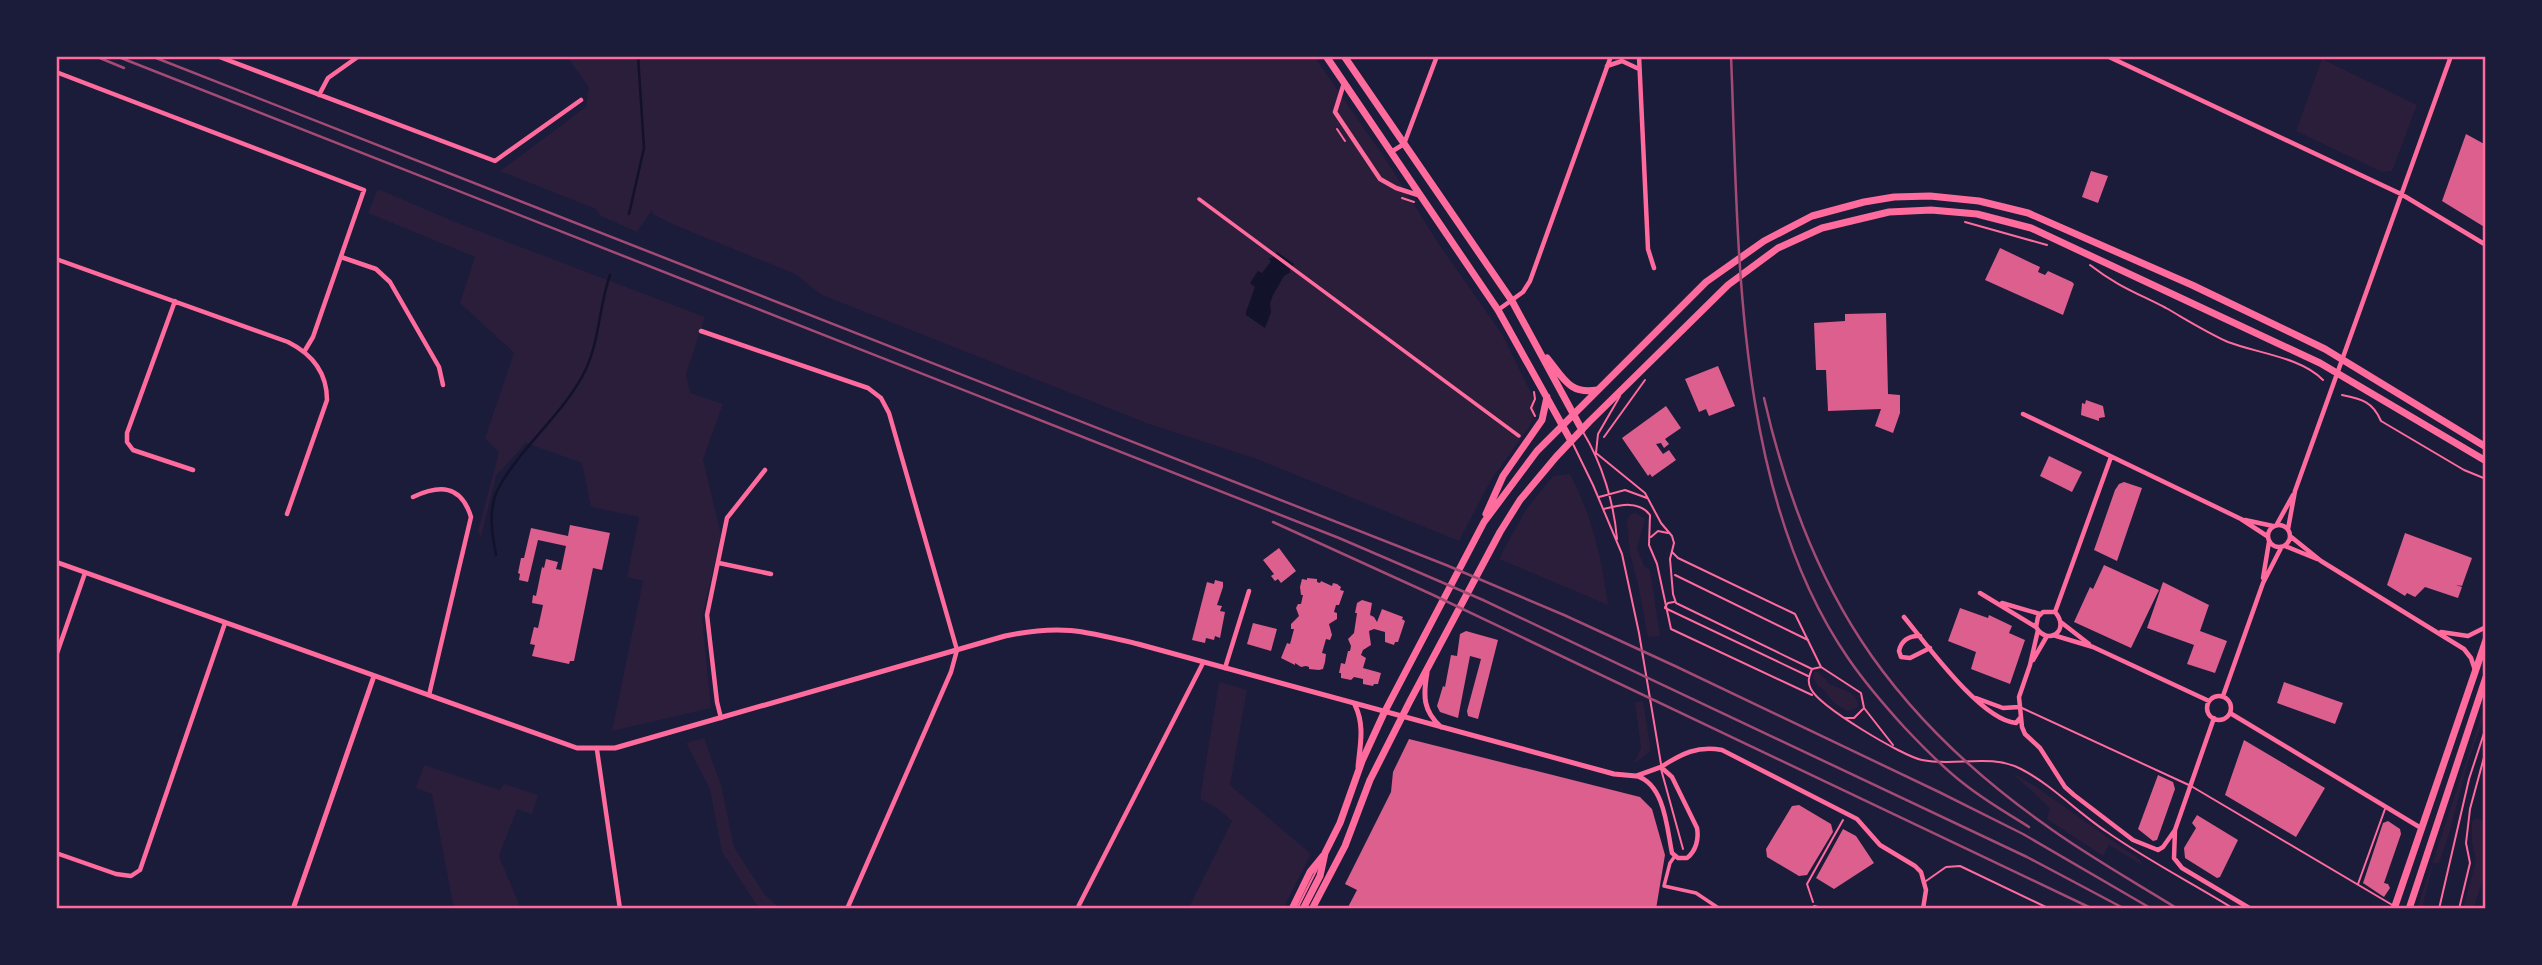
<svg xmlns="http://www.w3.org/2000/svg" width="2542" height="965" font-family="'Fira Sans Condensed',sans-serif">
	<rect width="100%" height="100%" fill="#1b1b3a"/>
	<path fill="#2a1e3b" d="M567 56H1314L1388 163 1440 246 1502 334 1532 395 1536 411 1529 427 1491 480 1459 541 1254 458 1149 424 822 295 795 274 672 224 653 214 652 210 637 232 601 216 596 209 500 171 586 107 589 88Z
		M2322 59 2417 105 2392 171 2382 172 2296 131Z
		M378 189 455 222 705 317 686 374 690 393 723 404 703 459 721 535 702 618 711 708 612 731 643 581 627 577 639 517 591 507 582 463 526 443 496 476 481 537 478 531 499 452 485 438 514 353 460 303 475 257 368 213Z
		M1570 474C1593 519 1601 555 1608 605L1499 559 1525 511 1553 476Z
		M1636 513 1645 519 1637 548 1644 566 1650 570 1660 636 1648 637 1638 584 1630 554 1627 520 1631 514Z
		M1814 672H1818L1828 681 1827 683C1839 689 1859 691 1858 707L1848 711 1835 704 1821 687 1819 688 1813 678Z
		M1219 682 1247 690 1230 785 1311 854 1283 909H1188L1232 821 1217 808 1200 799Z
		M1643 701 1651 751 1634 764 1641 748 1635 702Z
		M2486 702V712L2468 762 2450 831 2439 863H2433L2422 909H2417Z
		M704 738 721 785 734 847 765 895 781 909H761L756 904 722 852 710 789 686 743Z
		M424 765 500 790 504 784 538 795 532 814 517 809 499 856 521 909H454L432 794 416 788Z
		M2011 772 2035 786 2140 860 2142 865 2109 845 2103 856 2047 819 2050 808Z
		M2477 818 2486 821V871L2473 909H2463L2476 861 2472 842V821Z"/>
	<path fill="#12122b" d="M1277 252 1294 264 1289 271 1291 272 1284 276 1273 295 1270 303 1271 312 1265 328 1246 315V312L1255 287 1250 283 1258 271 1262 273 1271 261 1268 258H1272Z"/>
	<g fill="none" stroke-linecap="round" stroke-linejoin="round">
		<path stroke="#12122b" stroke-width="2.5" d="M629 214 644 148 638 56
			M496 555C492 534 488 511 497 491 518 449 566 412 586 369 600 338 599 306 610 275"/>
	</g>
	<path fill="#dd5f8e" d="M2466 134 2486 145V228L2442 201Z
		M2091 171 2108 176 2098 203 2082 197Z
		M2000 248 2040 267 2038 272 2045 275 2048 271 2072 282 2074 284 2063 315 1985 280Z
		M1886 313 1888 394 1900 395V413L1893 433 1875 426 1881 409 1828 411 1826 370H1816L1814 323 1845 321V314Z
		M1718 366 1735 406 1709 416 1706 409 1699 412 1685 379Z
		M2086 400 2103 406 2105 417 2099 418V421L2081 415 2082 403 2085 404Z
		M1666 406 1681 428 1665 439 1669 444 1664 448 1661 443 1656 444 1663 454 1669 450 1676 460 1652 477 1650 474 1648 476 1622 438Z
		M2049 456 2082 472 2072 492 2040 476Z
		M2124 482 2142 488 2117 561 2094 550 2115 490 2119 484Z
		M570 525 610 533 602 570 593 568 574 661H570L569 664 532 656 535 645 530 644 534 627 538 628 543 605 532 603 533 595 536 596 542 567 544 568 546 559 558 562 556 569 561 570 566 546 538 540 528 582 519 580 520 574 518 573 521 558H524L531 528 568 536Z
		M2405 533 2472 558 2462 586 2456 585 2462 587 2458 598 2425 587 2415 597 2407 593 2405 596 2387 585Z
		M1279 548 1296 571 1281 583 1278 579 1275 581 1271 576 1274 574 1263 560Z
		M2104 565 2159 590 2131 648 2074 622 2090 587 2093 589Z
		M1307 578 1317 579V582L1320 583 1321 581 1332 586 1333 583 1337 584 1341 587 1340 590 1344 591 1339 605H1336L1334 612 1337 613V619L1329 624 1332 635 1330 640 1326 639 1322 653 1326 654 1325 662 1323 669 1319 670 1309 669V667L1306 666 1301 667 1295 663V665L1281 658 1287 643 1290 644 1294 629H1291V624L1299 616 1296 608 1298 604H1301L1303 595H1301L1300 587 1302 579 1307 580Z
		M1215 580 1223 582V587L1217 605 1222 606 1220 611 1225 612 1220 638 1215 636 1214 640 1206 638 1205 643 1192 640 1207 582 1214 584Z
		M2163 582 2209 605 2200 631 2227 641 2215 673 2187 664 2194 645 2147 628Z
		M1362 600 1372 603 1370 615 1374 617 1377 622 1382 609 1403 617 1402 619 1405 621 1398 642H1395L1394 645 1385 642V632L1374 629 1369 631 1371 645 1363 650 1361 655 1366 658 1363 668 1381 673 1378 684H1374L1373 686 1363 684V679L1354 677 1351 680 1341 678V673H1339L1341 663 1345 664 1348 651H1350L1351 646 1348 639 1354 633 1357 613H1355L1357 603Z
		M1960 608 1988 618 1989 615 2012 626 2009 633 2025 640 2010 684 1971 669 1976 652 1948 641Z
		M1253 623 1277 629 1271 651 1247 644Z
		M1466 631 1498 640 1478 719 1468 716 1467 711 1481 659 1470 656 1458 718 1440 712 1437 706 1443 686 1445 687 1451 655 1457 656 1460 634Z
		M2284 682 2343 703 2335 724 2277 703Z
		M1409 739 1640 797 1652 809 1665 855 1656 909H1347L1357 890 1345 884 1391 792 1393 772Z
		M2244 740 2325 788 2296 837 2225 795Z
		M2158 775 2173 782 2175 789 2157 840 2153 841 2138 829Z
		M1799 805 1831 824 1833 832 1807 875 1799 876 1767 857 1766 849 1792 806Z
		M2197 815 2238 840 2220 877 2217 878 2185 858 2184 848 2196 828 2192 823Z
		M2388 821 2400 829 2401 834 2384 883 2388 884 2390 888 2384 897 2363 883 2383 823Z
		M1843 829 1856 836 1874 863 1834 889 1816 878Z"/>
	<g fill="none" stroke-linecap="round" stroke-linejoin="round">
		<path stroke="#ff6b9d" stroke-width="2" d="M1337 129 1345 141
			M1402 198 1414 202
			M1965 222 2047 245
			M2090 265C2117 286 2137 293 2166 308 2187 320 2206 332 2228 342 2256 353 2301 357 2323 380
			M1534 392 1535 399 1531 408 1535 416
			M2342 395C2362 399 2373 402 2381 421L2464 470 2486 479
			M1604 437 1645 380
			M1813 902 1807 884 1843 820
			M2459 909 2470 863 2466 843 2470 809 2486 750"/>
		<path stroke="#ff6b9d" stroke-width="2" d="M1620 396 1598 434 1596 453 1645 493 1661 523 1672 536 1674 543 1670 559 1673 594 1676 603 1812 669 1821 667
			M1583 432C1602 463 1614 503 1617 539
			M1573 444 1593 485 1622 554 1639 633 1661 764
			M1599 497 1625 490 1647 498
			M1604 509C1620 505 1639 500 1650 515L1649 545 1657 564 1671 629 1812 695
			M1651 537 1658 531 1668 533
			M1672 552 1678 558 1795 614 1821 667 1861 693 1864 708 1893 745
			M1675 575 1808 640
			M1665 607 1668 603 1674 602
			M1665 608 1808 676
			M1812 669C1809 676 1807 682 1811 689 1820 707 1902 756 1922 760 1954 767 1990 753 2021 769 2052 785 2078 813 2107 832 2147 860 2192 883 2234 909
			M2022 708 2191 786 2394 906
			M1845 718H1854L1863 709
			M1661 769 1683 849
			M1926 881 1946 867 1960 866 2050 909
			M2358 884 2385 809
			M1297 909 1317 869
			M1812 909 1814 906 1826 909
			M2439 909 2469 779 2486 727"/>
		<path stroke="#ff6b9d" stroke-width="3.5" d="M1199 199 1519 436
			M1675 856 1670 863 1664 886 1696 893 1720 909"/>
		<path stroke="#ff6b9d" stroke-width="4.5" d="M217 56 495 161 581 100
			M1639 56 1648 249 1654 268
			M2107 56 2401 194 2486 245
			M1607 66 1622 61 1639 69
			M56 72 364 190 313 337 304 352
			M1344 83 1335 112 1380 179 1396 188 1421 196
			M319 95 328 78 359 56
			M1391 152 1404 144 1437 56
			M341 257 376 269 390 282 439 367 443 385
			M56 259 288 342C312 354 327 373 327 400L287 514
			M175 301 127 433V442L133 450 193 470
			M1498 310 1523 292 1530 281 1611 56
			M701 331 868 388 881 398 889 413 957 650 951 672 847 909
			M2023 414 2241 519 2267 536
			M413 497C439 485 461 484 471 517L429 695
			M2245 520 2273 526
			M2277 524 2293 495
			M2268 536a11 11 0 1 1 22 0a11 11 0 1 1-22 0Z
			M2288 529 2295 491 2451 56
			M2290 536 2321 561 2464 649 2471 658 2475 670
			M2285 546 2317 559
			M719 563 771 574
			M2263 578 2269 542
			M1980 593 2036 627C2048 647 2071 630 2055 612H2043L2038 617 2036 627
			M2002 603 2040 614
			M2055 612 2111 457
			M1904 617C1927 645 1981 720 2016 723L2020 718
			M2062 623 2089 644
			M2038 630 2030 665 2019 697 2022 727 2025 734 2040 748 2065 787 2074 795 2133 840 2158 850 2163 847 2175 830
			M2441 632 2468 636 2486 627
			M2053 635 2093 647 2209 701
			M1920 636C1909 635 1901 641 1899 651L1901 657 1910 658 1930 648
			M56 656 85 573
			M2033 660 2047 636
			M1225 668 1249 591
			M2223 696 2263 583 2281 548
			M2207 708a12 12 0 1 1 24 0a12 12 0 1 1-24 0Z
			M1976 698 2003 708 2019 707
			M2230 713 2421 828
			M721 718 717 702 707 615 727 518 765 470
			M2214 718 2175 830 2174 858 2182 868 2251 909
			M597 750 620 909
			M1637 776C1665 785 1667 829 1672 853L1678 858H1687C1696 851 1699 839 1697 828L1672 777 1661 767C1681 754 1698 745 1722 750L1857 819 1880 845 1915 866 1921 872 1926 890 1923 909
			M56 853 116 874 131 876 140 870 225 623
			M1077 909 1203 663"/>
		<path stroke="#ff6b9d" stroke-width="5" d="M56 562 577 748H615L1005 636C1061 624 1085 631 1138 644L1614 774 1636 776 1661 767
			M1427 673C1423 696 1423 711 1441 727
			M1355 705C1365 726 1360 745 1358 767
			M293 909 374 676"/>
		<path stroke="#ff6b9d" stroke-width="7" d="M1326 56 1498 310 1571 441
			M1344 56 1512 301 1582 430
			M1547 358C1563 377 1569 395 1597 390
			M1486 514 1503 476 1542 420 1547 397
			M1292 909 1310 872 1323 856
			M1303 909 1320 876 1325 853 1340 823 1362 761 1384 713 1484 522 1537 451 1706 282 1764 241 1812 216 1864 202 1894 197 1930 196 1979 201 2028 213 2192 285 2325 349 2486 447
			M1312 909 1345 846 1370 780 1410 701 1500 532 1520 500 1556 457 1589 422 1728 285 1778 248 1822 228 1889 212 1931 210 1977 214 2031 228 2320 363 2486 461
			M2394 909 2486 640
			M2409 909 2486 677"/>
		<path stroke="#a44b75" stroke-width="2.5" d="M95 56 124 68
			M116 56 1339 538 1483 600 2027 857 2125 909
			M151 56 1446 565 1564 615 1675 666 1939 792 2023 834 2152 909
			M1731 56C1739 249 1734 493 1848 658 1865 683 1885 706 1905 728 1923 747 1942 767 1963 783 1984 800 2007 813 2029 827
			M1764 398C1807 587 1885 711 2044 824 2086 855 2133 881 2178 909
			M1273 522 1431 594 2093 909"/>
	</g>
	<rect width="2542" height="965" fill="none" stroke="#1b1b3a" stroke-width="116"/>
	<rect x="58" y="58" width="2426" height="849" fill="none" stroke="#ff6b9d" stroke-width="2.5"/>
</svg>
